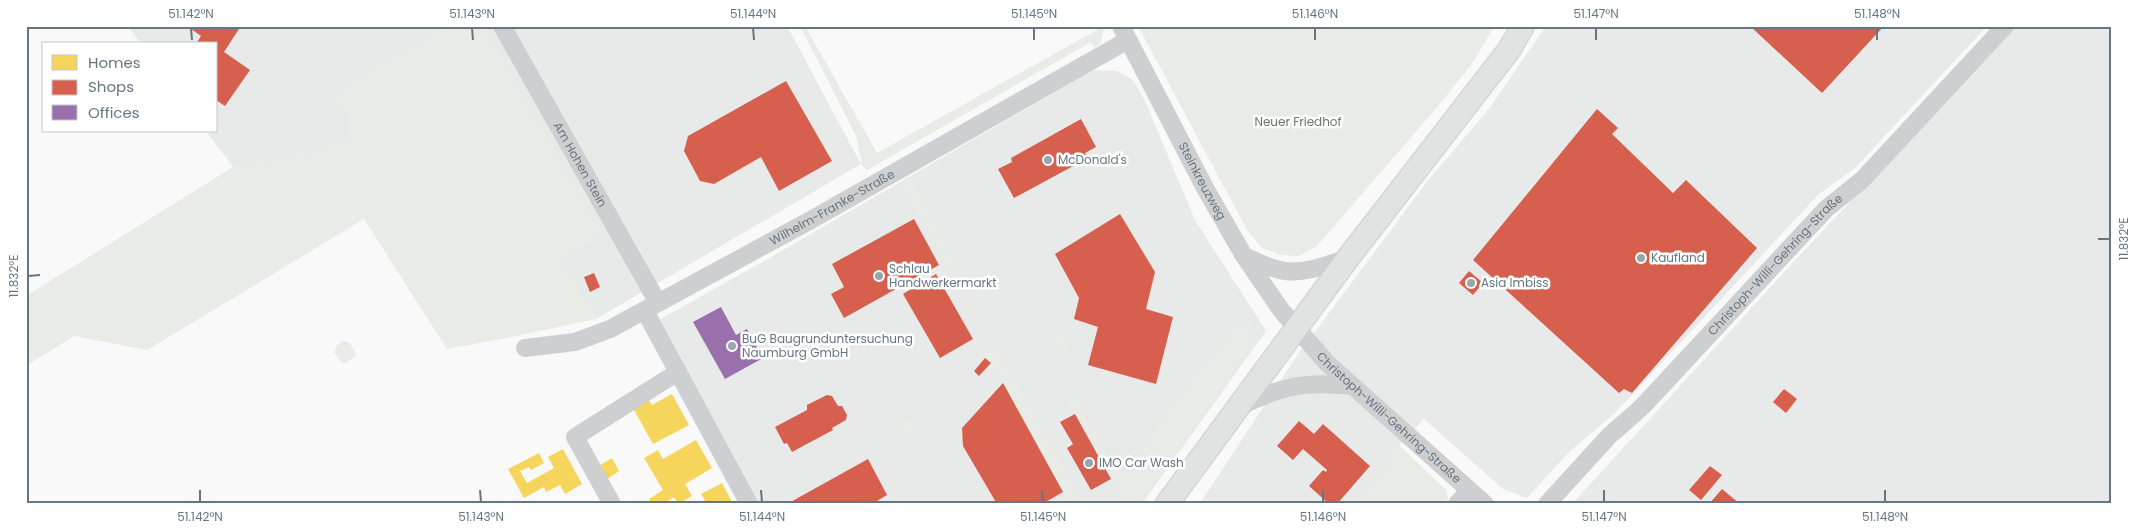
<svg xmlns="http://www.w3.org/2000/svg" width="2138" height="530" font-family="Poppins,sans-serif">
	<rect width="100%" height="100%" fill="#f9f9f9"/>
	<path fill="#e8e9e9" d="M128 26H449L332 96 347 114 352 129 344 147 306 158 233 167 206 131H216V44H141Z
		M482 26H787L861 164 596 319 560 260 601 233Z
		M1546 26H1987L1855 168 1819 194 1615 413 1569 452 1527 498 1503 489 1424 419 1399 445 1387 468 1357 504 1201 502 1296 357 1429 179 1489 109Z
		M2016 26H2112V504H1572L1798 257Z
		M1093 70 1117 71 1133 80 1146 103 1195 220 1266 331 1142 504H757L657 321 773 256Z"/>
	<path fill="#e8ebe6" d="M449 26H482L602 233 560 260 596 319 511 337 447 349 364 219 147 350 74 336 26 366V296L233 167 306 158 344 147 352 129 347 114 332 96Z
		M800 26H805L877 153 1104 26 1101 43 1095 48 1091 42 867 170 862 165 856 136Z
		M1138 26H1494L1474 61 1439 105 1316 247 1299 256 1280 255 1261 247 1246 228Z
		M906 183 914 187 955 261 957 279 1083 504H1049L1063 492 1003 383 1007 378 983 354 989 348 945 268 948 266 902 185Z
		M1033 291 1036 292 1069 350 1067 354Z
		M1250 321 1253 336 1251 344 1141 504H1112L1116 496V488L1068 401 1075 397 1118 473 1125 474 1174 404 1237 326Z
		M344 341 350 343 356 355 348 362 342 363 334 352 337 345Z
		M897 419 915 423 912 433 905 439 895 422Z
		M1399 445 1447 491 1448 501 1446 504H1357L1387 468 1386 461Z"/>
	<path fill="#f6d55c" d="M672 394 689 425 653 444 633 408 649 400 652 405Z
		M696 440 712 468 685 484 692 496 679 504 674 497 663 504H652L649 499 663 490 644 458 658 450 663 459Z
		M563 449 582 484 565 494 560 485 546 492 544 487 524 498 508 469 539 453 544 463 531 470 529 467 520 471 527 483 554 468 548 457Z
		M612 458 619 471 607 479 599 466Z
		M722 483 733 504H698L705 500 701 494Z"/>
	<path fill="#d6604d" d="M187 26H241L224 52 250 70 225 106 216 100V44H196L201 36Z
		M1750 26H1884L1822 93Z
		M786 81 832 161 779 191 761 157 714 184 700 181 684 151 688 136Z
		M1597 109 1618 128 1612 134 1673 193 1686 180 1757 248 1632 393 1624 389 1619 393 1473 260Z
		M1081 119 1096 147 1085 153 1088 158 1014 198 998 169 1012 162 1011 158Z
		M1120 214 1155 272 1146 309 1173 317 1156 384 1088 365 1098 327 1074 319 1079 298 1055 254Z
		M914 219 939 265 844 318 831 294 844 287 832 264Z
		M1469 271 1483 283 1473 295 1459 283Z
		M594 273 600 287 590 292 584 277Z
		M936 274 973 339 940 358 903 294Z
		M985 358 991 363 979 376 974 371Z
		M1003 383 1063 492 1042 504H997L963 446 962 428Z
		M1784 389 1797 399 1786 413 1773 402Z
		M827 395 832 396 838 406H842L847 415 846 420 832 428 833 430 792 452 787 443 784 444 775 427 807 410V405Z
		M1075 414 1111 479 1091 490 1067 448 1073 444 1060 422Z
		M1299 421 1314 434 1323 424 1370 466 1337 504H1329L1309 486 1323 470 1326 472 1327 470 1303 449 1293 460 1277 446Z
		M868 459 887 495 872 504H787Z
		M1710 466 1722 475 1701 500 1689 490Z
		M1722 489 1740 504H1709Z"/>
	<path fill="#9970ab" d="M721 307 736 335 747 329 763 358 725 379 693 322Z"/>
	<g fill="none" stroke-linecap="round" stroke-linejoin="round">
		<g stroke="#d5d6d7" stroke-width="25">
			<path id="major" d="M1167 504 1348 258 1509 50 1523 26"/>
		</g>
		<g stroke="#cecfd0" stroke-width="18">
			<path id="s1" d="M502 26 658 303"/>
			<path id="s2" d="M1121 26 1205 188 1244 256 1281 310 1327 363 1485 504"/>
			<path d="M1244 256C1257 262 1271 269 1285 271 1306 274 1329 264 1348 258"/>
			<path d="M645 311 749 504"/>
			<path id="s3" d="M525 348 575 342 610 329 811 220 1128 40"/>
			<path d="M1239 407C1281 386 1305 381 1352 386"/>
			<path d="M612 504 575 437 678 372"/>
			<path d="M1457 504 1469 490"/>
			<path id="s4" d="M1547 504 1609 436 1642 407 1826 209 1862 180 2005 26"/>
		</g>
		<use href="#major" stroke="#e1e2e2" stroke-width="22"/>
	</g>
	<path fill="none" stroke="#657683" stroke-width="2" d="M191 28 192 40M472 28 473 40M753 28 754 40M1034 28V40M1315 28V40M1596 28V40M1877 28V40M2098 239H2110M28 276 40 275M200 490V502M480 490 481 502M761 490 762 502M1042 490 1043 502M1323 490V502M1604 490V502M1885 490V502"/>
	<g fill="#99a4ac" stroke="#fff" stroke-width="2">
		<circle cx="1048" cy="160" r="5"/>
		<circle cx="1641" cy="258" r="5"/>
		<circle cx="879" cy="276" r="5"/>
		<circle cx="1471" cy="283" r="5"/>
		<circle cx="732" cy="346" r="5"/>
		<circle cx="1089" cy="463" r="5"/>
	</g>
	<g text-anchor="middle" stroke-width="5" stroke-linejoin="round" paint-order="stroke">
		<g font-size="12" fill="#687a64" stroke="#fff">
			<text x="1298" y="126">Neuer Friedhof</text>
		</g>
		<g font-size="12" fill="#657683" stroke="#fff" text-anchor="start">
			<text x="1058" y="164">McDonald's</text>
			<text x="1651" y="262">Kaufland</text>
			<text x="889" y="273">Schlau<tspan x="889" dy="14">Handwerkermarkt</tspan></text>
			<text x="1481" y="287">Asia Imbiss</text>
			<text x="742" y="343">BuG Baugrunduntersuchung<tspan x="742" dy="14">Naumburg GmbH</tspan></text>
			<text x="1099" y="467">IMO Car Wash</text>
		</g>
		<g font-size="12" fill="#657683" stroke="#fff">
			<text dy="4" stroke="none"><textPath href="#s1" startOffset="159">Am Hohen Stein</textPath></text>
			<text dy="4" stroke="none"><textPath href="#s2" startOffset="175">Steinkreuzweg</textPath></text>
			<text dy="4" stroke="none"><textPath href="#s3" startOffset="341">Wilhelm-Franke-Straße</textPath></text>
			<text dy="4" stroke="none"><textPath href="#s4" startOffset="331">Christoph-Willi-Gehring-Straße</textPath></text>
			<text dy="4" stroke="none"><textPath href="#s2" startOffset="479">Christoph-Willi-Gehring-Straße</textPath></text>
		</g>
	</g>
	<rect width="2138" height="530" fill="none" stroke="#ffffff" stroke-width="55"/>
	<rect x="42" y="42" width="175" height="90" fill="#ffffff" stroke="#c1c8cd"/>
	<rect x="52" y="55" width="25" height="15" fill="#f6d55c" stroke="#c1c8cd"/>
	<text x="88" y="68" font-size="15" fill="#657683">Homes</text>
	<rect x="52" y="80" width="25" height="15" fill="#d6604d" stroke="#c1c8cd"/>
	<text x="88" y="92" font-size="15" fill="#657683">Shops</text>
	<rect x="52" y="105" width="25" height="15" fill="#9970ab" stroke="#c1c8cd"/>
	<text x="88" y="118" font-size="15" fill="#657683">Offices</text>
	<rect x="28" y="28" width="2082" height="474" fill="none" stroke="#657683" stroke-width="2"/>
	<g font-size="12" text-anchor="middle" fill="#657683">
		<text x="191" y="18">51.142°N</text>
		<text x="472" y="18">51.143°N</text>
		<text x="753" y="18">51.144°N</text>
		<text x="1034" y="18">51.145°N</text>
		<text x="1315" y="18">51.146°N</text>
		<text x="1596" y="18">51.147°N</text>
		<text x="1877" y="18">51.148°N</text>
		<text transform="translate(2124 239) rotate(-90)" y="4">11.832°E</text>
		<text transform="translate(14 276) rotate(-90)" y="4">11.832°E</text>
		<text x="200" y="521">51.142°N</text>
		<text x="481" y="521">51.143°N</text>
		<text x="762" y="521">51.144°N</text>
		<text x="1043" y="521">51.145°N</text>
		<text x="1323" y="521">51.146°N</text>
		<text x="1604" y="521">51.147°N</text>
		<text x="1885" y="521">51.148°N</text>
	</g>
</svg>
